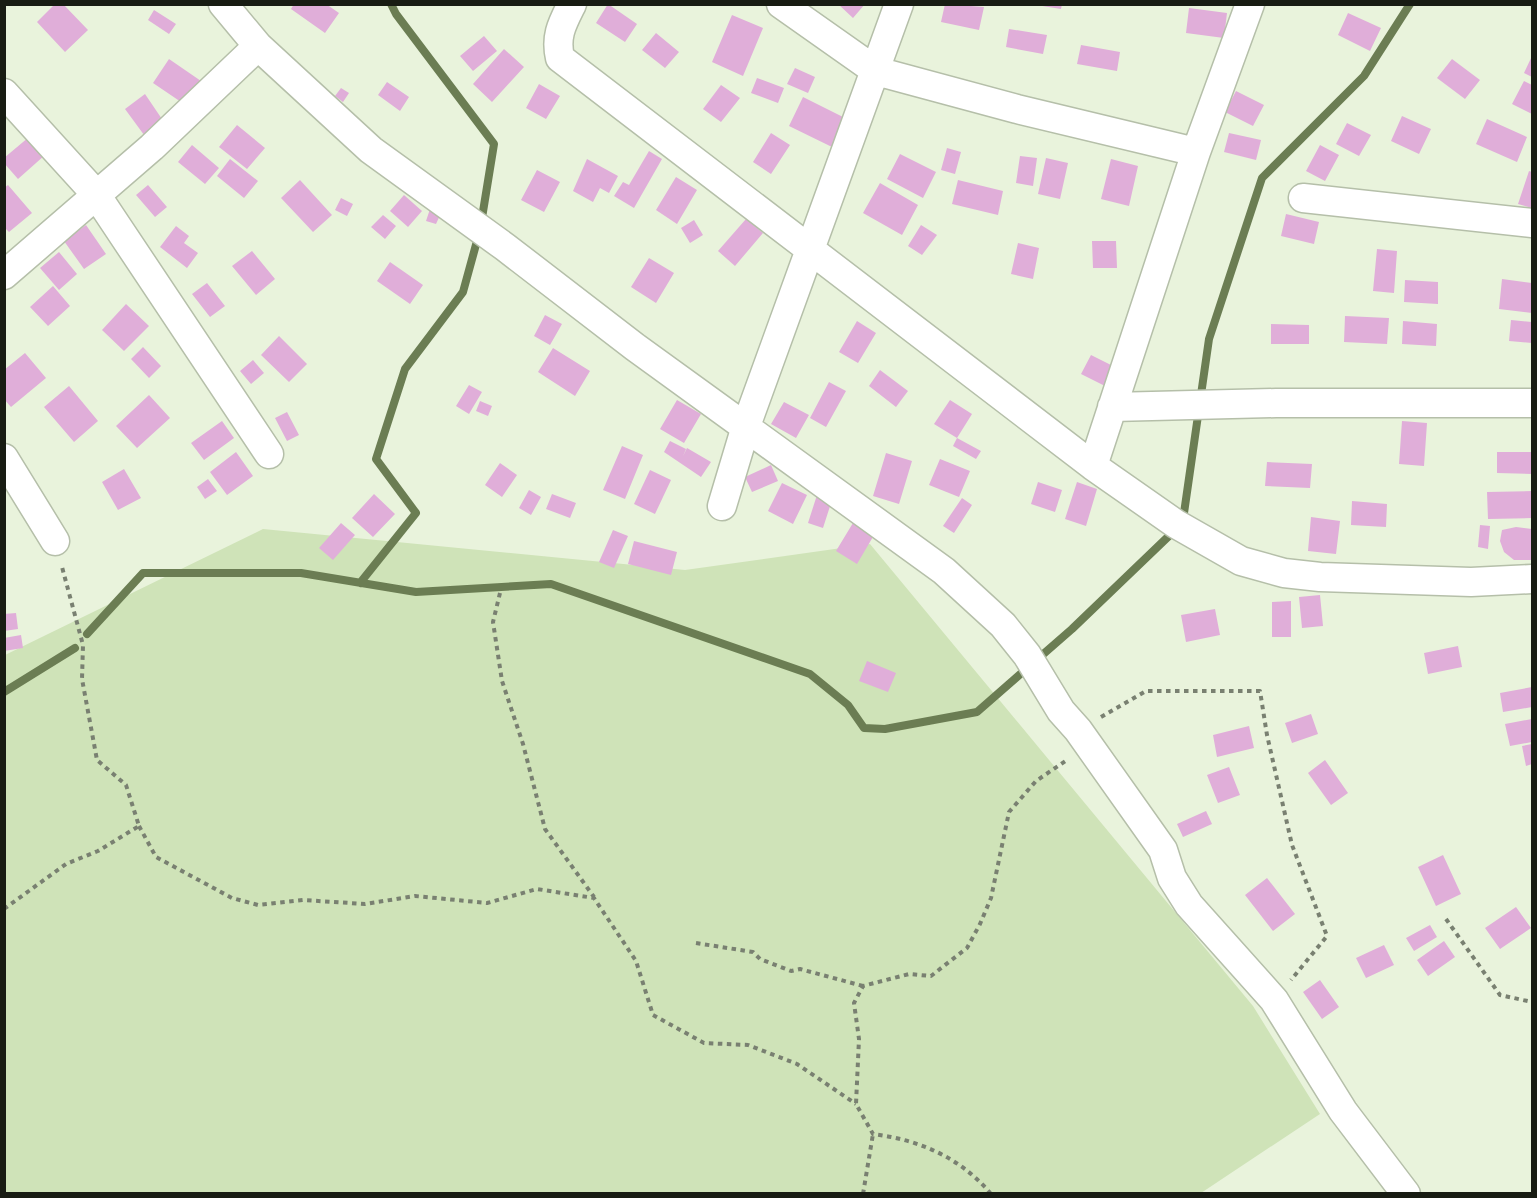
<svg xmlns="http://www.w3.org/2000/svg" width="1537" height="1198" font-family="'Varela Round',sans-serif">
	<rect width="100%" height="100%" fill="#e9f3dc"/>
	<path fill="#cfe3b8" d="M263 529 685 570 870 544 1253 1006 1320 1114 1201 1193 5 1194V655Z"/>
	<g fill="none" stroke-linecap="round" stroke-linejoin="round">
		<path stroke="#6b7d53" stroke-width="8" d="M360 583 416 513 376 459 405 369 463 292 480 230 494 144 396 14 391 4
			M87 634 143 573H301L416 592 551 584 810 674 848 705 864 728 885 729 977 712 1072 629 1172 533 1182 527 1209 339 1262 178 1364 76 1410 4
			M4 692 75 648"/>
	</g>
	<path fill="#e0aed9" d="M55 4H63L88 30 65 52 37 22Z
		M294 4H326L339 13 325 33 291 9Z
		M608 4 637 24 625 42 596 23Z
		M838 4H865L853 18Z
		M945 4 984 7 979 30 941 22Z
		M1030 4H1062L1061 9Z
		M1189 8 1227 13 1224 38 1186 33Z
		M154 10 176 24 169 34 148 20Z
		M1348 13 1381 28 1370 51 1338 35Z
		M732 15 763 28 743 76 712 62Z
		M1009 29 1047 35 1043 54 1006 47Z
		M656 33 679 52 665 68 642 50Z
		M484 36 497 51 473 71 460 56Z
		M1081 45 1120 52 1117 71 1077 64Z
		M504 49 524 67 492 102 473 84Z
		M1532 56V77L1524 73Z
		M169 59 201 81 184 104 153 83Z
		M1452 59 1480 80 1465 99 1437 78Z
		M795 68 815 77 808 93 787 84Z
		M757 78 784 88 778 103 751 93Z
		M1524 81 1532 85V114L1512 104Z
		M387 82 409 97 400 111 378 95Z
		M539 84 560 96 546 119 526 108Z
		M721 85 740 98 721 122 703 109Z
		M341 88 349 93 343 102 335 96Z
		M1236 91 1264 105 1253 126 1225 112Z
		M145 94 166 125 147 139 125 109Z
		M803 97 847 119 832 147 789 126Z
		M1402 116 1431 129 1419 154 1391 141Z
		M1487 119 1527 137 1517 162 1476 144Z
		M1347 123 1371 135 1359 156 1336 144Z
		M237 125 265 148 247 169 219 147Z
		M771 133 790 145 771 174 753 162Z
		M1229 133 1261 140 1256 160 1224 152Z
		M29 137 45 155 18 179 4 163V158Z
		M192 145 219 168 205 184 178 162Z
		M1320 145 1339 155 1325 181 1306 171Z
		M947 148 961 152 955 174 941 170Z
		M649 151 662 159 634 208 614 196 623 182 629 185Z
		M900 154 936 172 923 198 887 179Z
		M1020 156 1037 158 1033 186 1016 183Z
		M1046 158 1068 163 1060 199 1038 194Z
		M230 159 258 181 244 198 217 176Z
		M587 159 618 176 609 193 600 188 593 202 573 191Z
		M1111 159 1138 166 1129 206 1101 199Z
		M537 170 560 182 544 212 521 200Z
		M1529 171 1532 172V208L1518 204Z
		M676 177 697 190 677 224 656 210Z
		M300 180 332 215 313 232 281 198Z
		M958 180 1003 191 998 215 952 204Z
		M880 183 918 205 902 235 863 213Z
		M8 185 32 213 9 232 4 227V188Z
		M148 185 167 207 155 217 136 195Z
		M404 195 422 211 408 227 390 211Z
		M341 198 353 204 347 216 335 210Z
		M430 209 441 213 436 224 426 221Z
		M1286 214 1319 222 1314 244 1281 236Z
		M383 215 396 226 385 239 371 227Z
		M746 219 763 233 735 266 718 251Z
		M694 220 703 235 690 243 681 228Z
		M86 225 106 254 84 269 64 241Z
		M921 225 937 235 922 255 908 246Z
		M176 226 189 236 184 243 198 253 187 268 160 247Z
		M1092 241H1116L1117 268H1093Z
		M1018 243 1039 248 1033 279 1011 274Z
		M1377 249 1397 251 1394 293 1373 291Z
		M252 251 275 279 256 295 232 266Z
		M59 252 77 274 59 290 40 268Z
		M649 258 674 273 656 303 631 287Z
		M390 262 423 285 410 304 377 281Z
		M1502 279 1532 283V313L1499 309Z
		M1405 280 1438 282V304L1404 302Z
		M207 283 225 306 210 317 192 294Z
		M53 286 70 306 48 326 30 307Z
		M126 304 149 326 124 351 102 330Z
		M545 315 562 324 550 345 534 336Z
		M1345 316 1389 318 1387 344 1344 342Z
		M1511 320 1532 322V343L1509 341Z
		M857 321 876 333 858 363 839 352Z
		M1403 321 1437 324 1436 346 1402 344Z
		M1271 324 1309 325V344H1271Z
		M279 336 307 364 289 382 261 355Z
		M143 347 161 366 149 378 131 359Z
		M553 348 590 371 575 396 538 372Z
		M25 353 46 378 11 407 4 399V370Z
		M1091 355 1117 368 1107 387 1081 374Z
		M253 360 264 373 251 384 240 371Z
		M880 370 908 391 896 407 869 386Z
		M829 382 846 391 826 427 810 418Z
		M469 385 482 392 469 414 456 406Z
		M69 386 98 421 74 442 44 407Z
		M149 395 170 418 137 448 116 426Z
		M677 400 701 414 684 443 660 429Z
		M950 400 972 414 957 438 934 424Z
		M480 401 492 406 488 416 476 411Z
		M784 402 809 415 796 438 771 424Z
		M287 412 299 435 287 441 275 418Z
		M222 421 234 438 204 460 191 443Z
		M1402 421 1427 423 1424 466 1399 464Z
		M957 438 981 451 976 459 953 446Z
		M670 441 686 449 683 456 687 448 711 462 701 477 664 452Z
		M622 446 643 455 625 499 603 490Z
		M236 452 253 476 227 495 210 472Z
		M1497 452H1532V474L1497 473Z
		M886 453 912 461 899 504 873 496Z
		M940 459 970 471 959 497 929 485Z
		M1267 462 1312 464 1310 488 1265 486Z
		M500 463 517 475 502 497 485 485Z
		M771 465 778 481 752 492 745 477Z
		M124 469 141 498 118 510 102 482Z
		M650 470 671 480 655 514 634 504Z
		M208 479 217 491 205 499 197 487Z
		M1038 482 1062 490 1055 512 1031 504Z
		M1077 482 1097 489 1086 526 1065 519Z
		M782 483 807 495 793 524 768 511Z
		M529 490 541 497 531 515 519 508Z
		M1532 491V518L1488 519 1487 492Z
		M374 494 395 514 373 537 352 518Z
		M552 494 576 503 570 518 546 509Z
		M817 495 832 500 823 528 808 523Z
		M962 498 972 505 954 533 943 526Z
		M1352 501 1387 504 1386 527 1351 525Z
		M1311 517 1340 521 1336 554 1308 551Z
		M856 518 877 530 857 564 836 551Z
		M341 523 355 535 333 560 319 548Z
		M1480 525 1490 526 1488 549 1478 547Z
		M1516 527 1532 529V560H1514L1504 552 1500 541 1502 530Z
		M613 530 628 536 614 568 599 562Z
		M634 541 677 552 671 575 628 564Z
		M1320 595 1323 626 1302 628 1299 597Z
		M1291 601V637H1272V602Z
		M1215 609 1220 635 1186 642 1181 615Z
		M16 613 18 629 4 631V614Z
		M21 635 23 648 4 651V638Z
		M1458 646 1462 667 1428 674 1424 653Z
		M867 661 896 673 888 692 859 681Z
		M1532 687V707L1503 712 1500 693Z
		M1311 714 1318 734 1292 743 1285 723Z
		M1532 719V742L1510 746 1505 724Z
		M1249 726 1254 748 1217 757 1213 735Z
		M1532 744V764L1526 766 1522 746Z
		M1325 760 1348 793 1331 805 1308 773Z
		M1229 767 1240 795 1218 803 1207 775Z
		M1206 811 1212 824 1183 837 1177 824Z
		M1443 855 1461 894 1436 906 1418 867Z
		M1267 878 1295 914 1273 931 1245 895Z
		M1516 907 1531 928 1500 949 1485 928Z
		M1430 925 1437 937 1414 951 1406 938Z
		M1444 941 1455 957 1428 976 1417 960Z
		M1384 945 1394 965 1366 978 1356 958Z
		M1320 980 1339 1007 1322 1019 1303 992Z"/>
	<g fill="none" stroke-linecap="round" stroke-linejoin="round">
		<g stroke="#b5bfa9" stroke-width="31">
			<path id="street" d="M223 4 258 46 371 150 505 247 635 347 944 571 1003 625 1027 655 1061 711 1078 730 1163 850 1172 878 1189 905 1274 1000 1343 1111 1406 1194
				M572 4C562 24 555 36 560 58L1093 466 1176 524 1241 561 1284 573 1320 577 1471 582 1532 579
				M781 4 876 71 1017 109 1196 152
				M4 93 95 193 269 454
				M1303 198 1532 223
				M4 275 152 147 258 46
				M1112 407 1276 403H1532
				M4 458 55 541
				M1093 466 1196 152 1250 4
				M722 506 746 426 899 4"/>
		</g>
		<path stroke="#798071" stroke-width="4" stroke-dasharray="4.5 4.5" stroke-linecap="butt" d="M500 593 493 622 502 681 523 744 545 829 594 897
			M1101 717 1146 691H1260L1267 735 1292 845 1327 936 1291 980
			M139 826 156 857 232 898 258 905 303 900 365 904 415 896 487 903 537 889 594 898 636 961 653 1015 704 1043 748 1045 797 1064 856 1104
			M4 909 66 864 98 851 139 826 126 785 97 760 82 679 83 645 62 567
			M1446 919 1500 995 1532 1002
			M696 943 753 952 760 959 791 971 800 969 863 986
			M863 1194 873 1134
			M991 1194C960 1157 919 1140 873 1134L856 1104 859 1039 854 1003 863 986 909 974 931 976 967 948 980 924 991 898 1009 812 1036 781 1067 760"/>
		<use href="#street" stroke="#fff" stroke-width="28"/>
	</g>
	<rect width="1537" height="1198" fill="none" stroke="#181c13" stroke-width="12"/>
</svg>
